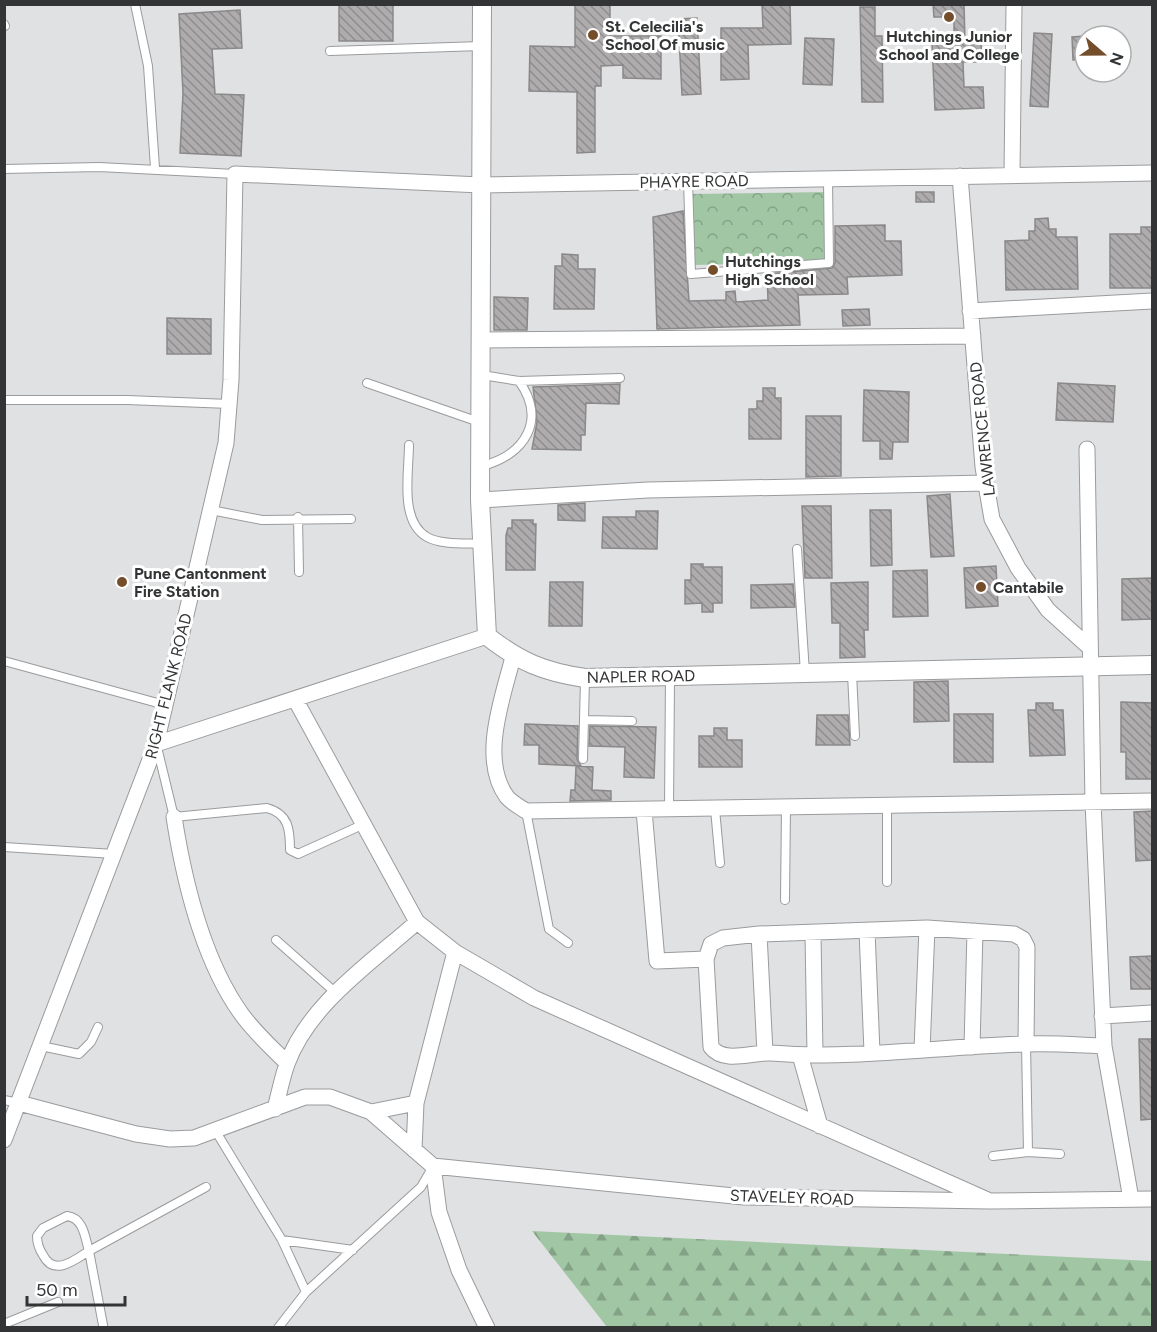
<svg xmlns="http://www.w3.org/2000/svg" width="1157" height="1332" font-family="Figtree,sans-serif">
	<defs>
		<pattern id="forest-firs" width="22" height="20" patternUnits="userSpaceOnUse" patternTransform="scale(1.5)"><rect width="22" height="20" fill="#a1c6a3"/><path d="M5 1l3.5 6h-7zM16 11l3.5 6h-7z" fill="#84a286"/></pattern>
		<pattern id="park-crowns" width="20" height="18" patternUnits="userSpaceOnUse" patternTransform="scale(1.5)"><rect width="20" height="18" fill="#a1c6a3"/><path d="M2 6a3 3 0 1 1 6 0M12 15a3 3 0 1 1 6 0" fill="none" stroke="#84a286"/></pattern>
		<pattern id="building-back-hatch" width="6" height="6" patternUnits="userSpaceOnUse" patternTransform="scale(1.5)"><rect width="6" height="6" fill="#afacae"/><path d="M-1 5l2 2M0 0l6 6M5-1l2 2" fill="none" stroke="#8f8d8e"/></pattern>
	</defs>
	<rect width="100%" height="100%" fill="#e0e1e3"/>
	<path fill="url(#forest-firs)" d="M532 1231 1152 1261V1327H607Z"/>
	<path fill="url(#park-crowns)" d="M829 192 830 262 694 265 693 194Z"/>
	<path fill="url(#building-back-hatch)" stroke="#8a8889" stroke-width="1.5" d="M339 4H393V41H339Z
		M575 4H610V36H661V79L623 78V65L601 66V86H595V152L577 153V92L529 91 530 46 575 47Z
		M762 4H790L791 44 748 45 749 79 721 80V28H763Z
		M933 4H964L965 41H981L982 62H963L964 87H983L984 108 935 110 932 43H935V35L954 34V17H934Z
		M860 7H875V36H882L883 102H862Z
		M240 10 242 48 212 49 215 94 244 95 241 156 180 153 183 93 179 14Z
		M697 18 701 94 682 95 678 19Z
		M1034 33 1052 34 1048 107 1030 106Z
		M1085 36V59L1073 60 1072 37Z
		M805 38 834 39 832 85 803 84Z
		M916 192H934V202H916Z
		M683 211 689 301 726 300V292L735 291 736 302 768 300 767 274 832 268 835 263V226L885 225V241H901L902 275 847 277 848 294 798 295 800 325 657 329 653 217Z
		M1048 218 1049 229H1056V237H1077L1078 289 1006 290 1005 241 1029 240V231H1035V219Z
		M1141 227H1152V288H1110V234H1141Z
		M562 254 578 255V269H595L594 309H554L555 266H562Z
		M494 297 528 298 527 330H494Z
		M869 309 870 325 843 326 842 310Z
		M167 318 211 319V354H167Z
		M1058 383 1115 386 1113 422 1056 420Z
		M620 384 619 404 586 403 585 435H581V450L532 449 537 422 533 387Z
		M763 388H775V398H781V439H749V409H757V401H763Z
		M864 390 909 392 908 442H893L892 459H880V441H863Z
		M806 416H841V476L806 477Z
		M950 494 954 556 931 557 927 496Z
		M585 503V521L558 520V505Z
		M802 506H831L832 578H805Z
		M870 510H891L892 565 871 566Z
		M636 511H658L657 549 602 548 603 517H636Z
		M512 520H533V524H536L535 570H506V535L508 528H512Z
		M691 564H703V567H722V603H713V612H702V603L685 604V580H691Z
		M996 566 998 606 966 608 964 568Z
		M927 570 928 616 893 617V571Z
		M1152 578V619L1122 620V579Z
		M550 582H583L582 626H549Z
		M868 582V630H864L865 657 840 658V623H832L831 583Z
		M793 584 795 607 751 608V585Z
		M948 681 949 721 914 722V682Z
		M1121 702 1152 703V779H1126V752H1121Z
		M1036 703H1053V710H1063L1065 755 1030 756 1028 710H1036Z
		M954 714H993V762H954Z
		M817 715H848L850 745H816Z
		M525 724 578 726 577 759 581 766 539 764V745H524Z
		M590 726 656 727 654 778 624 777 625 747 589 746Z
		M714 728H727V740H742V767H699V736H714Z
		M576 766 593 767 592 790 611 791V800L570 801 571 790H575Z
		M1152 811V860L1136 861 1134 812Z
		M1152 956V989H1131L1130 957Z
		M1139 1039H1152V1119L1141 1120Z"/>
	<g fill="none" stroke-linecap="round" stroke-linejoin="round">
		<g stroke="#9a9b9d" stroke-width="10">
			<path id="service" d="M135 4 148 66 155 168
				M4 24 5 26
				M330 51 481 46
				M4 169 99 167 235 174
				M688 181 691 274 829 263 828 179
				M482 375 519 381 620 378
				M367 383 479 422
				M4 400H127L230 404
				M409 445C409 472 399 521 427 537 441 545 466 543 482 544
				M482 466C525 455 547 420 519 381
				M211 510 262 520 351 519
				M298 517 299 572
				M797 549 805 673
				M4 661 165 705
				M852 673 855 736
				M584 720 632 721
				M157 747 174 817 267 808C289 814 290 830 290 850L298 854 362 825
				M583 759 585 679
				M715 809 720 863
				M669 810 670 676
				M526 811 549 929 568 943
				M4 847 114 854
				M887 882V805
				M785 900 786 807
				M276 940 336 993
				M1026 1044 1028 1152
				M41 1046 79 1054 91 1042 98 1027
				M4 1100 19 1103
				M215 1130 282 1240 306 1292
				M993 1156 1028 1152 1060 1154
				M67 1216C84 1218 85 1238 89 1251 75 1260 54 1277 43 1255 39 1249 37 1243 37 1236L43 1228Z
				M282 1240 353 1250
				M4 1324 58 1302
				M103 1325 89 1251 206 1187
				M278 1328 306 1292 421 1187 431 1170"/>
		</g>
		<g stroke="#9a9b9d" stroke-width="17">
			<path id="minor" d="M1012 175 1014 4
				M960 176 983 467 992 519 1018 568 1048 610 1089 647
				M970 311 1152 301
				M480 340 973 336
				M1087 449 1093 802 1104 1046 1131 1199
				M480 500 648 490 986 483
				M513 657C503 697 479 759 507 797 512 803 520 807 526 811L1152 801
				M295 699 417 922 455 952 534 998 990 1201
				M156 744 487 636
				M644 810 657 961 706 959
				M174 817C184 881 203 959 240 1012 253 1031 271 1047 287 1063
				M867 931 872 1052
				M759 934 765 1053
				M813 934 815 1054
				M1102 1016 1152 1013
				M1026 1044 1027 947 1023 939 1014 934 927 928 759 934 723 938 711 944 706 959 711 1047C724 1064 752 1052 771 1053 856 1060 941 1046 1026 1044 1052 1043 1078 1045 1104 1046
				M972 1047 975 931
				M922 1050 927 928
				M800 1055 820 1126
				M19 1103 136 1134 170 1139 194 1138 305 1097H330L371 1112 433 1166 439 1212 459 1270 487 1328
				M275 1109C279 1094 282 1078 287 1064 309 1004 371 963 417 922
				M371 1112 416 1103
				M4 1140 156 744 226 443 231 380 235 174 481 185 1152 173
				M414 1150 416 1103 455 952
				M433 1166 744 1197 990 1201 1152 1199"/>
		</g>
		<g stroke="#9a9b9d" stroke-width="20">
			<path id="tertiary" d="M482 4 480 500 487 636C520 662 544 672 585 678L1152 665"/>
		</g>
		<use href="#service" stroke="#fff" stroke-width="8"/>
		<use href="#minor" stroke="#fff" stroke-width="15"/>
		<use href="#tertiary" stroke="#fff" stroke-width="18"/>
	</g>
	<g fill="#744d2a" stroke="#fff" stroke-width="2">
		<circle cx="949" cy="17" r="6"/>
		<circle cx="593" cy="35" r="6"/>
		<circle cx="713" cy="270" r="6"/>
		<circle cx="122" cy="582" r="6"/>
		<circle cx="981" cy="587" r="6"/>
	</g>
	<g text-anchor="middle" stroke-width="6" stroke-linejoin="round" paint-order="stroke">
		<g font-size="16" font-weight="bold" fill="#333435" stroke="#fff" text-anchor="start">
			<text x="605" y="32">St. Celecilia's<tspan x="605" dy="18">School Of music</tspan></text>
			<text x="949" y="42" text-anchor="middle">Hutchings Junior<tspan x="949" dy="18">School and College</tspan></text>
			<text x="725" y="267">Hutchings<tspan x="725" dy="18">High School</tspan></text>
			<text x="134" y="579">Pune Cantonment<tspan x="134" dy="18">Fire Station</tspan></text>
			<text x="993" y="593">Cantabile</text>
		</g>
		<g font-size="16" fill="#333435" stroke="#fff">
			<text transform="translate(694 181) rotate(-1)" y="6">PHAYRE ROAD</text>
			<text transform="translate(982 429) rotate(-96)" y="6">LAWRENCE ROAD</text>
			<text transform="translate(641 676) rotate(-1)" y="6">NAPLER ROAD</text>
			<text transform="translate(168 686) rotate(-76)" y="6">RIGHT FLANK ROAD</text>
			<text transform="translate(792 1197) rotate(2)" y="6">STAVELEY ROAD</text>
		</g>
	</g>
	<rect width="1157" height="1332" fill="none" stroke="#333435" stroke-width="12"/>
	<g transform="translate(1103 54) rotate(110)"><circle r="28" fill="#ffffff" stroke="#adaeae" stroke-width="1.5"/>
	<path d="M0-4.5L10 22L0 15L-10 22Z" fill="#744d2a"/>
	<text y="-9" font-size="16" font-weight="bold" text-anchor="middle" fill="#333435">N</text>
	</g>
	<path d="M27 1296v9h98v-9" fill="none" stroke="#333435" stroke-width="3"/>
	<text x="36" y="1296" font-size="18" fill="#333435" stroke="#ffffff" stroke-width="4.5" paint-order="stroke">50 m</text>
</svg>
